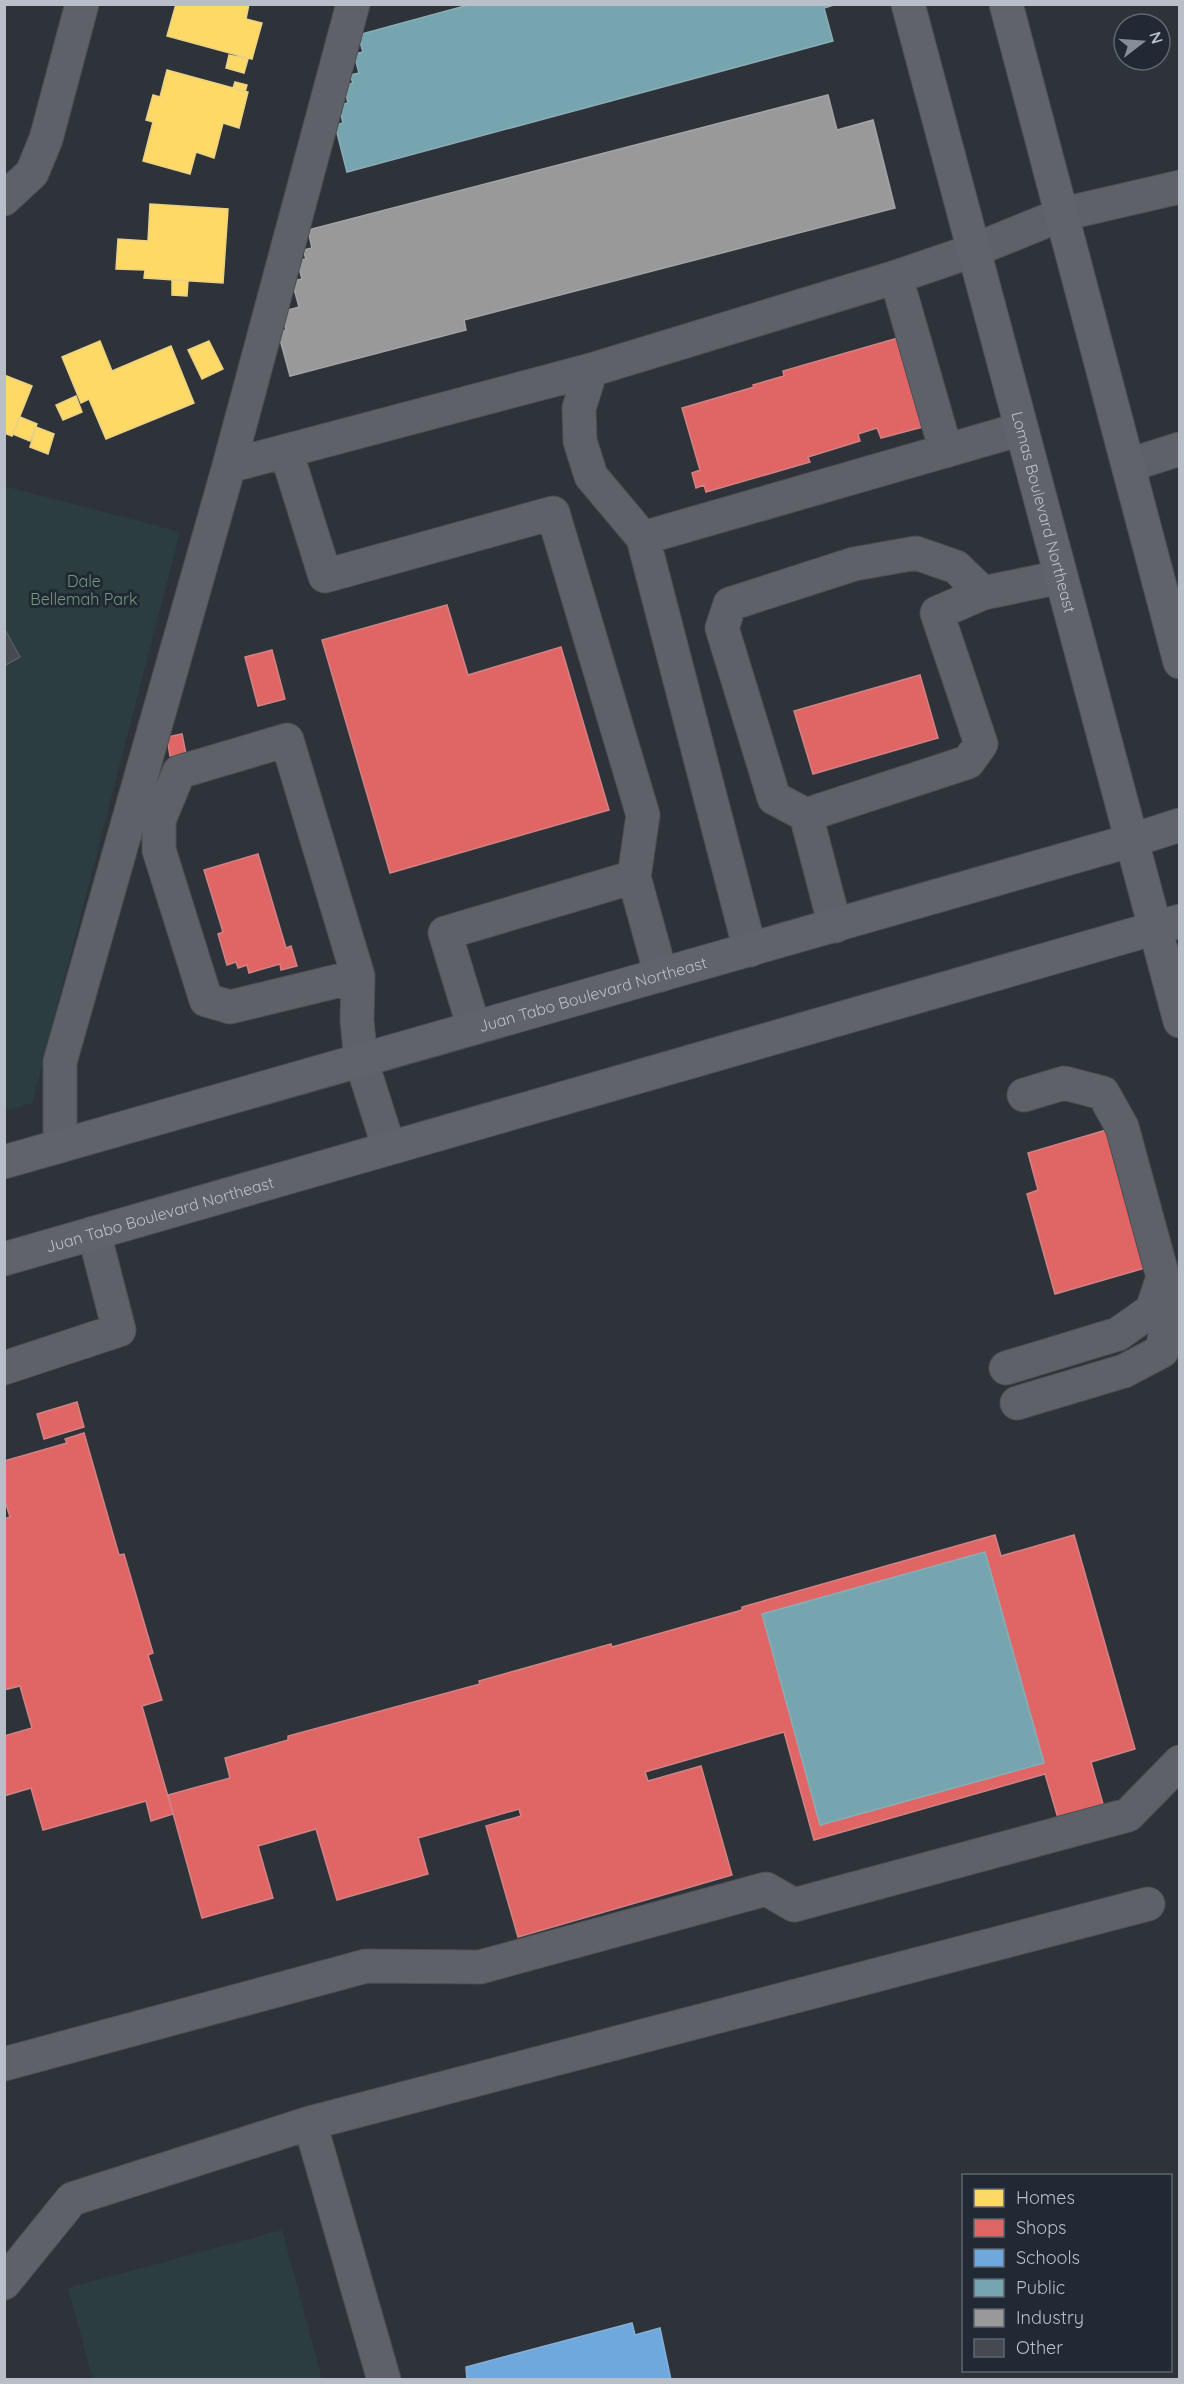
<svg xmlns="http://www.w3.org/2000/svg" width="1184" height="2384" font-family="Quicksand,sans-serif">
	<rect width="100%" height="100%" fill="#2e333a"/>
	<path fill="#2c3d40" d="M4 486 180 532 32 1103 5 1111Z
		M282 2230 322 2379H93L68 2288Z"/>
	<path fill="#ffd966" stroke="#ead184" stroke-width="1.5" d="M176 4H249L246 19 262 23 252 59 167 36Z
		M229 55 248 59 244 73 226 68Z
		M167 70 248 92 239 128 223 123 214 158 196 152 190 174 143 161 153 122 146 120 153 95 160 97Z
		M235 82 247 85 245 92 233 88Z
		M150 204 228 209 223 283 144 278 145 270 116 269 118 239 148 241Z
		M172 280 188 281 187 296 172 295Z
		M100 341 112 371 171 346 194 403 106 439 89 399 81 403 62 357Z
		M209 341 223 369 202 379 188 350Z
		M4 375 32 386 12 436 4 433Z
		M76 396 82 412 63 420 56 405Z
		M20 417 37 424 30 441 13 434Z
		M36 427 54 434 48 454 30 447Z"/>
	<path fill="#e06666" stroke="#d48184" stroke-width="1.5" d="M898 338 923 427 881 438 877 428 858 434 860 441 808 457 810 462 706 492 704 485 696 488 692 473 700 470 682 408 754 387 753 385 784 376 783 371Z
		M447 605 468 675 561 647 609 810 390 873 322 640Z
		M272 650 285 699 258 706 245 657Z
		M920 675 938 738 813 774 794 711Z
		M182 734 186 754 170 756 167 737Z
		M258 854 286 948 291 946 297 966 281 970 280 964 249 973 247 965 238 968 236 962 227 965 218 934 223 932 204 870Z
		M1113 1128 1152 1266 1055 1294 1027 1194 1038 1190 1028 1153Z
		M77 1402 84 1427 44 1439 37 1414Z
		M84 1433 119 1555 124 1554 153 1653 148 1655 162 1700 142 1706 173 1814 151 1821 146 1801 43 1830 31 1788 4 1796V1736L32 1728 20 1686 4 1690V1519L10 1517 4 1498V1461L67 1443 65 1439Z
		M995 1535 1001 1556 1074 1535 1135 1749 1091 1762 1103 1804 1058 1818 1045 1774 814 1840 784 1732 645 1772 648 1781 701 1766 732 1875 518 1937 486 1826 521 1816 519 1809 418 1838 428 1874 337 1900 316 1829 258 1846 273 1898 202 1918 168 1795 230 1778 225 1758 288 1740V1736L480 1684 479 1681 611 1644 612 1647 742 1610V1607Z"/>
	<path fill="#6fa8dc" stroke="#85afd6" stroke-width="1.5" d="M632 2323 635 2335 660 2328 671 2380H467L466 2367Z"/>
	<path fill="#76a5af" stroke="#8aadb7" stroke-width="1.5" d="M472 4H837L824 8 833 41 347 172 335 125 343 123 339 105 348 103 344 85 353 83 350 75 359 73 354 54 363 52 358 35Z
		M985 1552 1044 1763 820 1825 762 1614Z"/>
	<path fill="#999" stroke="#a3a4a7" stroke-width="1.5" d="M828 95 837 130 873 120 895 208 464 320 466 330 290 376 278 332 286 330 281 312 299 307 292 281 302 279 297 260 306 259 303 250 312 248 308 230Z"/>
	<path fill="#464a50" stroke="#565a61" stroke-width="1.5" d="M4 628 20 657 4 666Z"/>
	<g fill="none" stroke-linecap="round" stroke-linejoin="round">
		<g stroke="#4c4f54" stroke-width="35">
			<path id="minor" d="M4 199 32 173 46 139 82 4
				M896 277 946 451
				M591 370 579 408 580 441 591 476 643 538 750 950
				M286 451 325 576 553 513 643 815 634 877 661 975
				M1129 465 1180 449
				M229 466 591 370 896 277 972 251 1063 214 1180 187
				M643 538 1021 429
				M806 815 774 798 722 628 730 604 854 564 916 553 956 567 983 593
				M835 926 806 815 968 762 981 744 937 613 983 593 1061 577
				M358 976 230 1007 206 1000 159 850V820L179 772 287 740 358 976 357 1021 361 1060 389 1148
				M474 1028 445 933 634 877
				M60 1146V1062L229 466 353 4
				M4 1368 119 1330 94 1233
				M1006 1368 1118 1334 1152 1310 1163 1277 1122 1127 1103 1093 1064 1083 1024 1095
				M1017 1403 1124 1371 1162 1351 1170 1309 1164 1284
				M4 2064 366 1966 480 1967 766 1889 794 1905 1128 1815 1180 1762
				M4 2283 72 2199 310 2123
				M384 2380 310 2123 1148 1904"/>
		</g>
		<g stroke="#4b4f56" stroke-width="35">
			<g id="major">
				<path id="s1" d="M908 4 1180 1021"/>
				<path d="M1006 4 1180 662"/>
				<path id="s2" d="M4 1162 1133 840 1180 825"/>
				<path id="s3" d="M4 1259 1180 921"/>
			</g>
		</g>
		<use href="#minor" stroke="#5e6168" stroke-width="33"/>
		<use href="#major" stroke="#60646a" stroke-width="33"/>
	</g>
	<g text-anchor="middle" stroke-width="6" stroke-linejoin="round" paint-order="stroke">
		<g font-size="16" fill="#b9bfc9" stroke="#212934">
			<text dy="6" stroke="none"><textPath href="#s1" startOffset="526">Lomas Boulevard Northeast</textPath></text>
			<text dy="6" stroke="none"><textPath href="#s2" startOffset="612">Juan Tabo Boulevard Northeast</textPath></text>
			<text dy="6" stroke="none"><textPath href="#s3" startOffset="162">Juan Tabo Boulevard Northeast</textPath></text>
		</g>
		<g font-size="16" fill="#73977c" stroke="#212934">
			<text x="84" y="587">Dale<tspan x="84" dy="18">Bellemah Park</tspan></text>
		</g>
	</g>
	<rect width="1184" height="2384" fill="none" stroke="#b9bfc9" stroke-width="12"/>
	<rect x="962" y="2174" width="210" height="198" fill="#212934" stroke="#5e6570" stroke-width="1.5"/>
	<rect x="974" y="2189" width="30" height="18" fill="#ffd966" stroke="#5e6570" stroke-width="1.5"/>
	<text x="1016" y="2204" font-size="18" fill="#b9bfc9">Homes</text>
	<rect x="974" y="2219" width="30" height="18" fill="#e06666" stroke="#5e6570" stroke-width="1.5"/>
	<text x="1016" y="2234" font-size="18" fill="#b9bfc9">Shops</text>
	<rect x="974" y="2249" width="30" height="18" fill="#6fa8dc" stroke="#5e6570" stroke-width="1.5"/>
	<text x="1016" y="2264" font-size="18" fill="#b9bfc9">Schools</text>
	<rect x="974" y="2279" width="30" height="18" fill="#76a5af" stroke="#5e6570" stroke-width="1.5"/>
	<text x="1016" y="2294" font-size="18" fill="#b9bfc9">Public</text>
	<rect x="974" y="2309" width="30" height="18" fill="#999999" stroke="#5e6570" stroke-width="1.5"/>
	<text x="1016" y="2324" font-size="18" fill="#b9bfc9">Industry</text>
	<rect x="974" y="2339" width="30" height="18" fill="#464a50" stroke="#5e6570" stroke-width="1.5"/>
	<text x="1016" y="2354" font-size="18" fill="#b9bfc9">Other</text>
	<g transform="translate(1142 42) rotate(73)"><circle r="28" fill="#212934" stroke="#5e6570" stroke-width="1.5"/>
	<path d="M0-4.5L10 22L0 15L-10 22Z" fill="#888e97"/>
	<text y="-9" font-size="16" font-weight="bold" text-anchor="middle" fill="#b9bfc9">N</text>
	</g>
</svg>
